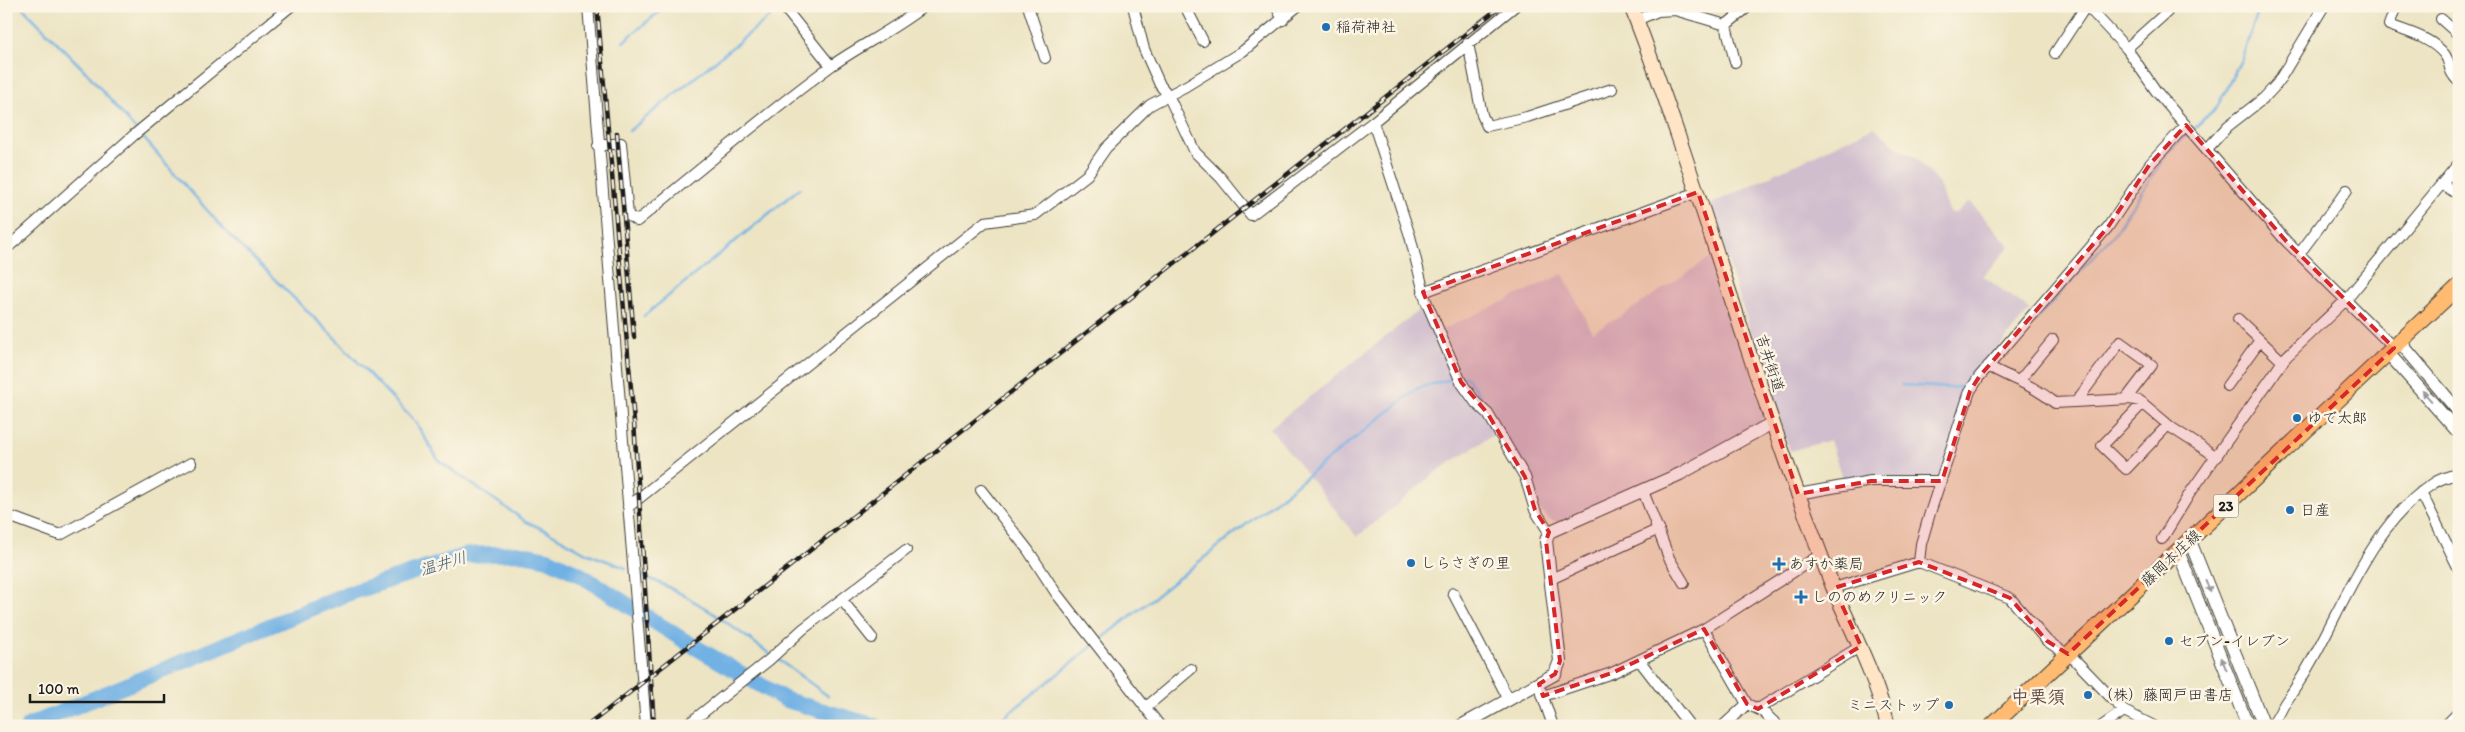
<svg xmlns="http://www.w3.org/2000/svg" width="2465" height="732" font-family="Itim,'Klee One',sans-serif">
	<rect width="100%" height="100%" fill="#fcf5e5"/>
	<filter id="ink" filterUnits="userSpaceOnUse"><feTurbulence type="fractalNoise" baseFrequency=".02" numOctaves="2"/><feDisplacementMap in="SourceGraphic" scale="10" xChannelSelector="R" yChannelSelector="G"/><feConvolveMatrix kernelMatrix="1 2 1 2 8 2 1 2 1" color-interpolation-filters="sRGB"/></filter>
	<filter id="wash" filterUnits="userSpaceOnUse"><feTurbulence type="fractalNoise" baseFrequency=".0096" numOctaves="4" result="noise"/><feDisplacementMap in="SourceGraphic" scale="20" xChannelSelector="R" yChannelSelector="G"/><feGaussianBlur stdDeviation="1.12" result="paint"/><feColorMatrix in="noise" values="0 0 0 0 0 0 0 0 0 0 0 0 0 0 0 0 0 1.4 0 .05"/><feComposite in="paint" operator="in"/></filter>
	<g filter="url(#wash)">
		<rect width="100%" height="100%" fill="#ece4c3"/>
		<path fill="#d0bdcd" d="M1874 127 1901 150 1915 157 1938 182 1950 213H1956L1969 201 2010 246 1983 276 2030 310 1971 380 1940 478 1843 482 1830 440 1790 451 1709 205Z
			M1714 255 1764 414 1760 423 1678 470 1559 523 1549 519 1539 509 1528 475 1486 405 1478 400 1465 382 1442 330 1563 274 1592 332 1623 315Z
			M1424 306 1496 433 1436 472 1357 537 1270 428Z"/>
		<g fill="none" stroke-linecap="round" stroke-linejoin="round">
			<path stroke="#71b1e4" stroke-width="2.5" d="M21 6 88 74 136 130
				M623 42 666 6
				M2194 128 2217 107 2242 58 2260 6
				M629 131 783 6
				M140 134 228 234 335 338 416 423 439 461 525 521 549 532 586 553 626 568
				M644 316 800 188
				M2011 347 2114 234 2168 152 2188 133
				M1463 377H1466L1482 397
				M1901 385 1952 388 1968 385
				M638 574C689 593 726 622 770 654
				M1098 642 1418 388 1455 378
				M776 658 828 696
				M993 726 1094 645"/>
			<path stroke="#71b1e4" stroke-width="16" d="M28 726 344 595 466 555 517 553 548 559 579 574 685 641 786 700 875 726"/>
		</g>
	</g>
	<g filter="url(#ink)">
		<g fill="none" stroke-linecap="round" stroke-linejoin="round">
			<g stroke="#3b3a35" stroke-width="12">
				<path id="minor" d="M588 6 646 726
					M1028 6 1045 58
					M1133 6 1144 49 1160 85 1168 95 1195 152 1221 178 1251 215 1373 122 1515 6
					M1185 6 1203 41
					M1276 6 1283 20
					M2087 6 2127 49 2156 91 2286 241 2394 348
					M2396 6 2389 25C2408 32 2432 38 2445 55 2452 65 2446 69 2459 82
					M787 11 831 66
					M2441 19 2459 35
					M1637 20 1658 11 1675 10 1726 25 1749 6
					M1726 25 1735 62
					M1468 43 1482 115 1487 126 1527 117 1612 89
					M2127 48 2167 12 2162 6
					M2055 53 2086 6
					M1373 122 1410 236 1426 301 1461 382 1476 403 1488 414 1525 477 1535 510 1549 532
					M598 146 621 143 628 215 637 221C701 169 764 115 831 66 861 45 895 29 924 6
					M2207 149 2228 126 2264 98 2277 84 2324 6
					M2442 184 2459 195
					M6 249 134 135 291 6
					M2299 254 2347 190
					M1423 292 1698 192
					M2238 319 2283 362
					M1988 366C2013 380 2032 384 2055 403L2130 399 2140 401 2172 428 2217 457
					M2020 380 2053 340
					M2227 386 2260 340
					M2076 402 2120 342 2152 365 2126 399
					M2143 403 2102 446 2126 469 2168 425
					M981 490 1028 550 1056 593 1160 726
					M1643 491 1669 558 1684 583
					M2421 492 2459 569
					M1798 494 1871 481H1942
					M628 507 985 222 1035 215 1087 175 1106 148 1150 105 1186 86 1243 51 1298 6
					M6 515 60 535 191 463
					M2162 539 2190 493 2286 357 2346 300 2459 163
					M1919 562 1921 544 1930 513 1970 391 1979 377 2108 227 2150 164 2186 125
					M1551 579 1659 529
					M1834 588 1919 562 2010 598 2047 641 2074 659 2124 711 2154 726
					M1453 593 1509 700
					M842 600 872 638
					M1704 629 1747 704 1762 711 1778 726
					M1639 660 1690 726
					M1541 691 1553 726
					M1543 696 1612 673 1704 629 1820 555
					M1145 708 1191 669
					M1758 709 1861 646
					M686 726 769 660 803 629 906 550
					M1723 726 1747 704
					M2102 726 2124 711
					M2271 726C2278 719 2281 708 2287 700 2336 633 2362 529 2434 483 2441 478 2451 476 2459 473
					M2445 726 2459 712"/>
			</g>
			<g stroke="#3b3a35" stroke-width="14">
				<path id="tertiary" d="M2400 342 2459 412
					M2388 353 2459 433
					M2190 541 2264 726
					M2178 551 2248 726
					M1461 726 1555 674 1560 661 1546 541 1549 532 1680 474 1772 423"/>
			</g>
			<g stroke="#3b3a35" stroke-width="16">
				<path id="secondary" d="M1631 6C1690 157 1733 313 1787 464 1802 505 1817 546 1833 587 1853 633 1876 677 1888 726"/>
			</g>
			<g stroke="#3b3a35" stroke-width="17">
				<path id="primary" d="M1992 726 2459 286"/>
			</g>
			<use href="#minor" stroke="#fff" stroke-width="10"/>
			<use href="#tertiary" stroke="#fff" stroke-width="12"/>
			<use href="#secondary" stroke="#ffe4c6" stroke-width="14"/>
			<use href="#primary" stroke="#febb71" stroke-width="15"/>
			<g stroke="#1c1c1c" stroke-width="4.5">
				<path id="rail" d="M597 6 634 422 654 726
					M617 133 634 337
					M587 726 1501 6"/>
			</g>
			<use href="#rail" stroke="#fcf5e5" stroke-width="2.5" stroke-dasharray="8" stroke-linecap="butt"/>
		</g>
		<defs><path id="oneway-solid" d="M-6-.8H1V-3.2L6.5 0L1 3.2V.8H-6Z" transform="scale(1.25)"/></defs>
		<g fill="#999">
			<use href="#oneway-solid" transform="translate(2427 396) rotate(-131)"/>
			<use href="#oneway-solid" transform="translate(2208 586) rotate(68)"/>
			<use href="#oneway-solid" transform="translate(2224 664) rotate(-112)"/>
		</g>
	</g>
	<path fill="#d62828" fill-opacity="0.2" stroke="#d62828" stroke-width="4" stroke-dasharray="10 6" stroke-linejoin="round" d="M2186 125 2286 241 2394 348 2068 654 2047 641 2010 598 1919 562 1834 588 1861 646 1758 709 1747 704 1704 629 1612 673 1543 696 1539 684 1555 674 1560 661 1546 541 1549 532 1535 510 1525 477 1488 414 1461 382 1423 292 1698 192 1798 494 1871 481H1942L1970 391 1979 377 2108 227 2150 164Z"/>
	<g fill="#1f6fb2" stroke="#fcf5e5" stroke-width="2">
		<circle cx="1326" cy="27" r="5"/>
		<circle cx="2297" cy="418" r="5"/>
		<circle cx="2290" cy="510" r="5"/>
		<circle cx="1411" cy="563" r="5"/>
		<path d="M1776.5 556.5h5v5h5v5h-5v5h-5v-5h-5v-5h5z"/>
		<path d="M1798.5 589.5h5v5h5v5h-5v5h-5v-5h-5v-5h5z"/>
		<circle cx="2169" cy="641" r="5"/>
		<circle cx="2088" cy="695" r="5"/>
		<circle cx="1949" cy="705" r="5"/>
	</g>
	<g text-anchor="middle" stroke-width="5" stroke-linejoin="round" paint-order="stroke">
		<rect fill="#fcf5e5" stroke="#5f5d58" stroke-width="1" x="2213.5" y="494.5" width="25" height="23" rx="4"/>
		<g font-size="14" font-weight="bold" fill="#1c1c1c">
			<text x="2226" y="511">23</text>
		</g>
		<g font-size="15" fill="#1c1c1c" stroke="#fcf5e5" text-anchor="start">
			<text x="1336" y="32">稲荷神社</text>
			<text x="2307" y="423">ゆで太郎</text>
			<text x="2300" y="515">日産</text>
			<text x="1421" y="568">しらさぎの里</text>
			<text x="1789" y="569">あすか薬局</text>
			<text x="1812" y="602">しののめクリニック</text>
			<text x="2179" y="646">セブン-イレブン</text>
			<text x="2098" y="700">（株）藤岡戸田書店</text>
			<text x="1939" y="710" text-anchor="end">ミニストップ</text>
		</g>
		<g font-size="15" fill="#1c1c1c" stroke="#fcf5e5">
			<text transform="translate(1770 363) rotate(72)" y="5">吉井街道</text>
			<text transform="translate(2171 558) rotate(-43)" y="5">藤岡本庄線</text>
		</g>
		<g font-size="16" font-style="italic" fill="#3e586c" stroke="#fcf5e5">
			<text transform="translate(443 563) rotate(-16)" y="6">温井川</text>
		</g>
		<g font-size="18" font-weight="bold" fill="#624a46" stroke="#fcf5e5">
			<text x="2038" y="703">中栗須</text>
		</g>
	</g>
	<rect width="2465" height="732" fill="none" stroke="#fcf5e5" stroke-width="25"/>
	<path d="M30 694v8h134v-8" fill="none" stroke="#1c1c1c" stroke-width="2.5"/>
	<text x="38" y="694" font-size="15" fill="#1c1c1c" stroke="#fcf5e5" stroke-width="4" paint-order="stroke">100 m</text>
</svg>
